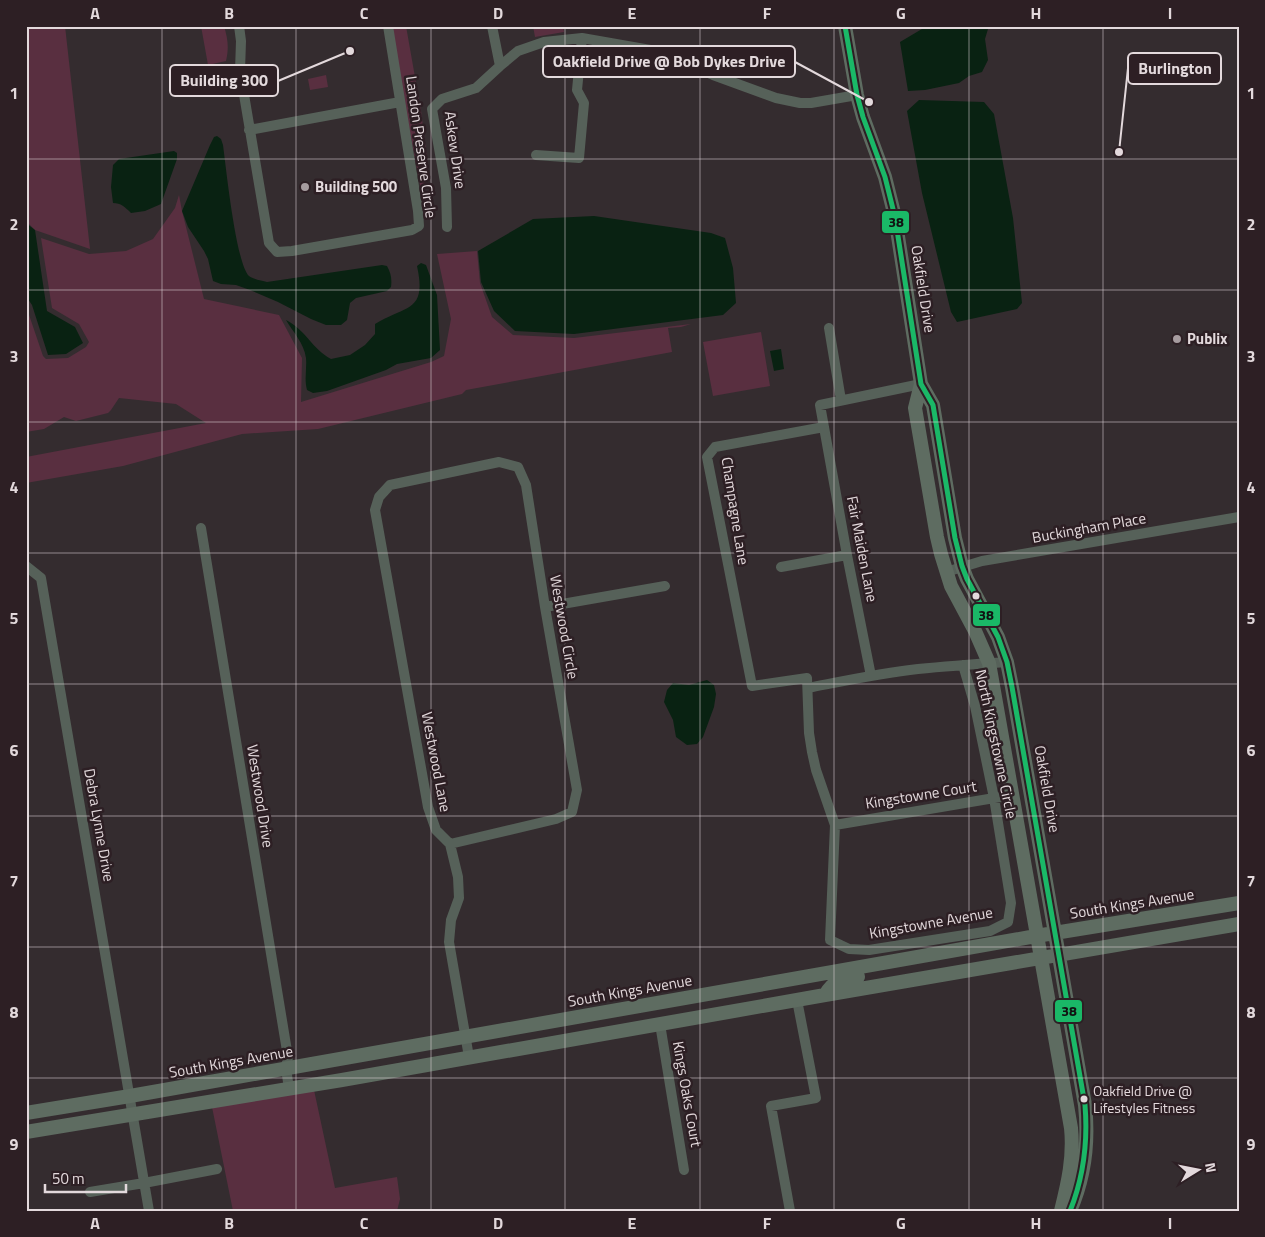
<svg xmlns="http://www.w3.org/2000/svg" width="1265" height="1237" font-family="'Titillium Web',sans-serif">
	<rect width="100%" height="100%" fill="#342c2f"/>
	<path fill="#592f40" d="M26 26H65L90 249 35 230 26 221Z
		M201 26H224C228 39 229 48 226 61L208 65Z
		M392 26H406L421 111 427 158 423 200 403 96Z
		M533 26H563L564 32 535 37Z
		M326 75 328 87 310 90 308 79Z
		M179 195 182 211 204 299 279 315 302 358 301 402 431 362 444 356 451 319 437 254 477 251 480 283 492 317 513 335 574 338 691 324 681 327 668 328 672 352 466 390 462 394 318 429 242 434 123 466 26 483V457L206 423 176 404 119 398 111 410 108 413 76 421 64 417 44 429 26 432V306L43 356 46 359 68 358 86 347 89 342 79 324 52 308 41 238 89 254 126 251 153 239 175 208Z
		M761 332 770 386 713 396 703 342Z
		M314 1090 335 1188 397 1177 400 1199 397 1211H233L212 1107Z"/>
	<path fill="#092212" d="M927 26H997L988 29 985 39 988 60 982 72 969 76 959 83 925 90 908 91 900 42Z
		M919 100 984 102 994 114 1013 218 1022 303 1017 309 957 322 951 312 922 193 907 111Z
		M217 136 221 139 223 145C226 167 236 264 249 276 253 279 262 281 267 282L382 265 387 266C391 273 392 279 391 287L387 291 356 298 350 303 347 320 341 325H326L311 319 278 302 250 290 236 285 221 284 213 281 208 259 204 251 188 227 182 211 210 145 214 137Z
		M174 151 177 153V159L161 204 145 211 131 213C125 207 121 203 113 203L111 187 113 165 119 159Z
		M594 216 711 233 725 238 733 268 736 303 723 315 574 334 515 331 494 311 481 282 478 251 533 219Z
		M26 223 35 230 47 311 75 327 83 343 66 354 48 355 32 305 26 296Z
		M421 263 426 265 437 295 440 350 431 358 397 364 386 370 327 391 313 393 307 390C304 379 307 369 306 358 304 343 293 332 286 320 306 330 312 349 331 359L350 355 365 345 375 334V324C407 305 427 312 417 266Z
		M781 349 784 369 774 371 770 351Z
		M707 680 714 685 716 694 714 707 703 737 697 744 687 745 676 737 673 720 664 702 667 690 673 683 689 685Z"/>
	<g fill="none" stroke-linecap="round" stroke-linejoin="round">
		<path stroke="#566159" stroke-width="10" d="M239 26 241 41 240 71 269 243 277 252 292 251 412 230 419 226 418 211 388 26
			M500 66 518 51 544 42 582 38 656 51 713 75 776 98 800 103H811L857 95
			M249 130 400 102
			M536 155 579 158 584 103 577 90 582 38
			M447 227 446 188 432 109 442 99 476 88 500 66 492 26
			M829 328 841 400
			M824 427 715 447 707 457 752 686 807 678 809 733 812 752 816 770 835 825 830 940 849 949 869 950 990 931 1008 922 1011 903 994 798 975 706 963 665
			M201 528 288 1057 286 1068 289 1089
			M26 566 41 578 149 1211
			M781 567 847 555
			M946 572 982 561 1239 517
			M545 607 665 586
			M871 676 847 555 820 405 921 384
			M808 688C844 681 881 673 918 669 948 666 977 664 1007 662
			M835 825 1012 795
			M450 844 556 819 572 812 577 790 545 607 526 485 518 467 499 462 390 485 379 497 375 510 428 807 436 830 450 844 458 877 459 898 451 920 449 942 469 1057
			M660 1024 684 1170
			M90 1192 144 1183 217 1169
			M790 1211 771 1106 816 1098 797 1000"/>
		<path stroke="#5e6c61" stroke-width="14" d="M845 26 857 95 863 117 885 177 895 217 921 384 933 405 955 538 962 566 967 579 998 637 1007 662 1012 687 1085 1105C1089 1142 1085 1177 1070 1211
			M921 384 915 408 937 537 941 554 951 586 975 631 989 663 1071 1128C1074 1157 1068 1183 1061 1211
			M825 995C834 980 841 979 858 977
			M26 1113 130 1096 1036 936 1239 903
			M26 1132 342 1080 825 995 1239 924"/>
		<g stroke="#2d1f24" stroke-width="9">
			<path id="bus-1" d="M845 26 857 95 863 117 885 177 895 217 921 384 933 405 955 538 962 566 967 579 998 637 1007 662 1012 687 1085 1105C1088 1142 1084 1176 1070 1211"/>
		</g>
		<use href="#bus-1" stroke="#1ab867" stroke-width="5"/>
	</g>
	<path fill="none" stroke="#e3d9dc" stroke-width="1" stroke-opacity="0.55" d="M162 26V1211M296 26V1211M431 26V1211M565 26V1211M700 26V1211M834 26V1211M969 26V1211M1103 26V1211M26 159H1239M26 290H1239M26 422H1239M26 553H1239M26 684H1239M26 816H1239M26 947H1239M26 1078H1239"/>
	<g fill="#a69c9f" stroke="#2d1f24" stroke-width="2">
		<circle cx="305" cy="187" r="5"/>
		<circle cx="1177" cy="339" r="5"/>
	</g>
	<g fill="#e3d9dc" stroke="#2d1f24" stroke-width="2">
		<circle cx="976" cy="596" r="4.5"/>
		<circle cx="1084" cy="1099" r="4.5"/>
	</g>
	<g text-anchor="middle" stroke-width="5" stroke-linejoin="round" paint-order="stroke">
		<g font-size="14" fill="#e3d9dc" stroke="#2d1f24" text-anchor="start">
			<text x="1093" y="1096">Oakfield Drive @<tspan x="1093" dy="17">Lifestyles Fitness</tspan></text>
		</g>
		<g font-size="15" fill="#e3d9dc" stroke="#2d1f24">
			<text transform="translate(421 147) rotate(82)" y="5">Landon Preserve Circle</text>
			<text transform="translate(455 150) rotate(82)" y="5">Askew Drive</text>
			<text transform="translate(923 289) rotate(81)" y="5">Oakfield Drive</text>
			<text transform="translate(735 511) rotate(81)" y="5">Champagne Lane</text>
			<text transform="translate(1089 528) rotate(-10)" y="5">Buckingham Place</text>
			<text transform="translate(862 549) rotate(79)" y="5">Fair Maiden Lane</text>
			<text transform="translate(564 627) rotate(80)" y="5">Westwood Circle</text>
			<text transform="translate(996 744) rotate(78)" y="5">North Kingstowne Circle</text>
			<text transform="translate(436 762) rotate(79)" y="5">Westwood Lane</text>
			<text transform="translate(1047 789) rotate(80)" y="5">Oakfield Drive</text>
			<text transform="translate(921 795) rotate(-9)" y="5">Kingstowne Court</text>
			<text transform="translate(260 796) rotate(81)" y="5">Westwood Drive</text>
			<text transform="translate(99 825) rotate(80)" y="5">Debra Lynne Drive</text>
			<text transform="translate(1132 904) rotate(-9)" y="5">South Kings Avenue</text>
			<text transform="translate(931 923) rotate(-10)" y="5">Kingstowne Avenue</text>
			<text transform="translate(630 991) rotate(-10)" y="5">South Kings Avenue</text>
			<text transform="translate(231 1062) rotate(-10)" y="5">South Kings Avenue</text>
			<text transform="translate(687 1094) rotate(80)" y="5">Kings Oaks Court</text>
		</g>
		<g font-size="15" font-weight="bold" fill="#e3d9dc" stroke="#2d1f24" text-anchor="start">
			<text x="315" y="192">Building 500</text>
			<text x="1187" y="344">Publix</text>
		</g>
	</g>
	<path fill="none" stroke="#e3d9dc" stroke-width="2" d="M869 102L795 62M1119 152L1128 68M350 51L278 81"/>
	<g fill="#e3d9dc" stroke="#2d1f24" stroke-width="2">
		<circle cx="869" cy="102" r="5"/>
		<circle cx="1119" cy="152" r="5"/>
		<circle cx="350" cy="51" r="5"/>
	</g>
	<g fill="#2d1f24" stroke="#e3d9dc" stroke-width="2">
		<rect x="543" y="46" width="252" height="31" rx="5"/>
		<rect x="1128" y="53" width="93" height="31" rx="5"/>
		<rect x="170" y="65" width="108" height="31" rx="5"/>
	</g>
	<g font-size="16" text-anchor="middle" font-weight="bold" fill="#e3d9dc">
		<text x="669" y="67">Oakfield Drive @ Bob Dykes Drive</text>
		<text x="1175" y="74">Burlington</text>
		<text x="224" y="86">Building 300</text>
	</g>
	<g stroke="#2d1f24" stroke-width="2">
		<rect x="881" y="210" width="29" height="24" rx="5" fill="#1ab867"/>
		<rect x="972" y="603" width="29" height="24" rx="5" fill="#1ab867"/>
		<rect x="1054" y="999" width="29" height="24" rx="5" fill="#1ab867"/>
	</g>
	<g font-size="14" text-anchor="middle" font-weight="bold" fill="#111">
		<text x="896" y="227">38</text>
		<text x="986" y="620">38</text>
		<text x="1069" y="1016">38</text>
	</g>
	<rect width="1265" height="1237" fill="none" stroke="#2d1f24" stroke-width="55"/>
	<g transform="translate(1198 1170) rotate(80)" stroke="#2d1f24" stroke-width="4" paint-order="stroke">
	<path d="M0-4L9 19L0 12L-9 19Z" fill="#e3d9dc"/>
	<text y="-8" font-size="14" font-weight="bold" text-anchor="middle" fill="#e3d9dc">N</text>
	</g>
	<path d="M45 1184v8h81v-8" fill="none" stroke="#e3d9dc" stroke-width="2.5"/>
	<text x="52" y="1184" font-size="15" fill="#e3d9dc" stroke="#2d1f24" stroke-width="4" paint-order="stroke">50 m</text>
	<rect x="28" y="28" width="1210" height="1182" fill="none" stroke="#e3d9dc" stroke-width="2"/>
	<g font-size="16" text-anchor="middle" font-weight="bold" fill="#e3d9dc">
		<text x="95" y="19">A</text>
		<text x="229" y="19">B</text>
		<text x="364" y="19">C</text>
		<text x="498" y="19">D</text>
		<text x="632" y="19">E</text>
		<text x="767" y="19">F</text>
		<text x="901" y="19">G</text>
		<text x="1036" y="19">H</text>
		<text x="1170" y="19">I</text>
		<text x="14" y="99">1</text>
		<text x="1251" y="99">1</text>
		<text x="14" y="230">2</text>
		<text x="1251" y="230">2</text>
		<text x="14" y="362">3</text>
		<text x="1251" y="362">3</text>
		<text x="14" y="493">4</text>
		<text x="1251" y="493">4</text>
		<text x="14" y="624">5</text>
		<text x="1251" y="624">5</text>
		<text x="14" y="756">6</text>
		<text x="1251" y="756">6</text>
		<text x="14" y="887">7</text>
		<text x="1251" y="887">7</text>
		<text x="14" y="1018">8</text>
		<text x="1251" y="1018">8</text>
		<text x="14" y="1150">9</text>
		<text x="1251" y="1150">9</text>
		<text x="95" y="1229">A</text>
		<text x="229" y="1229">B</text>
		<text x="364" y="1229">C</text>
		<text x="498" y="1229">D</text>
		<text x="632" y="1229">E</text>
		<text x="767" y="1229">F</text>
		<text x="901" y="1229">G</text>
		<text x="1036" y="1229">H</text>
		<text x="1170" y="1229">I</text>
	</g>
</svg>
